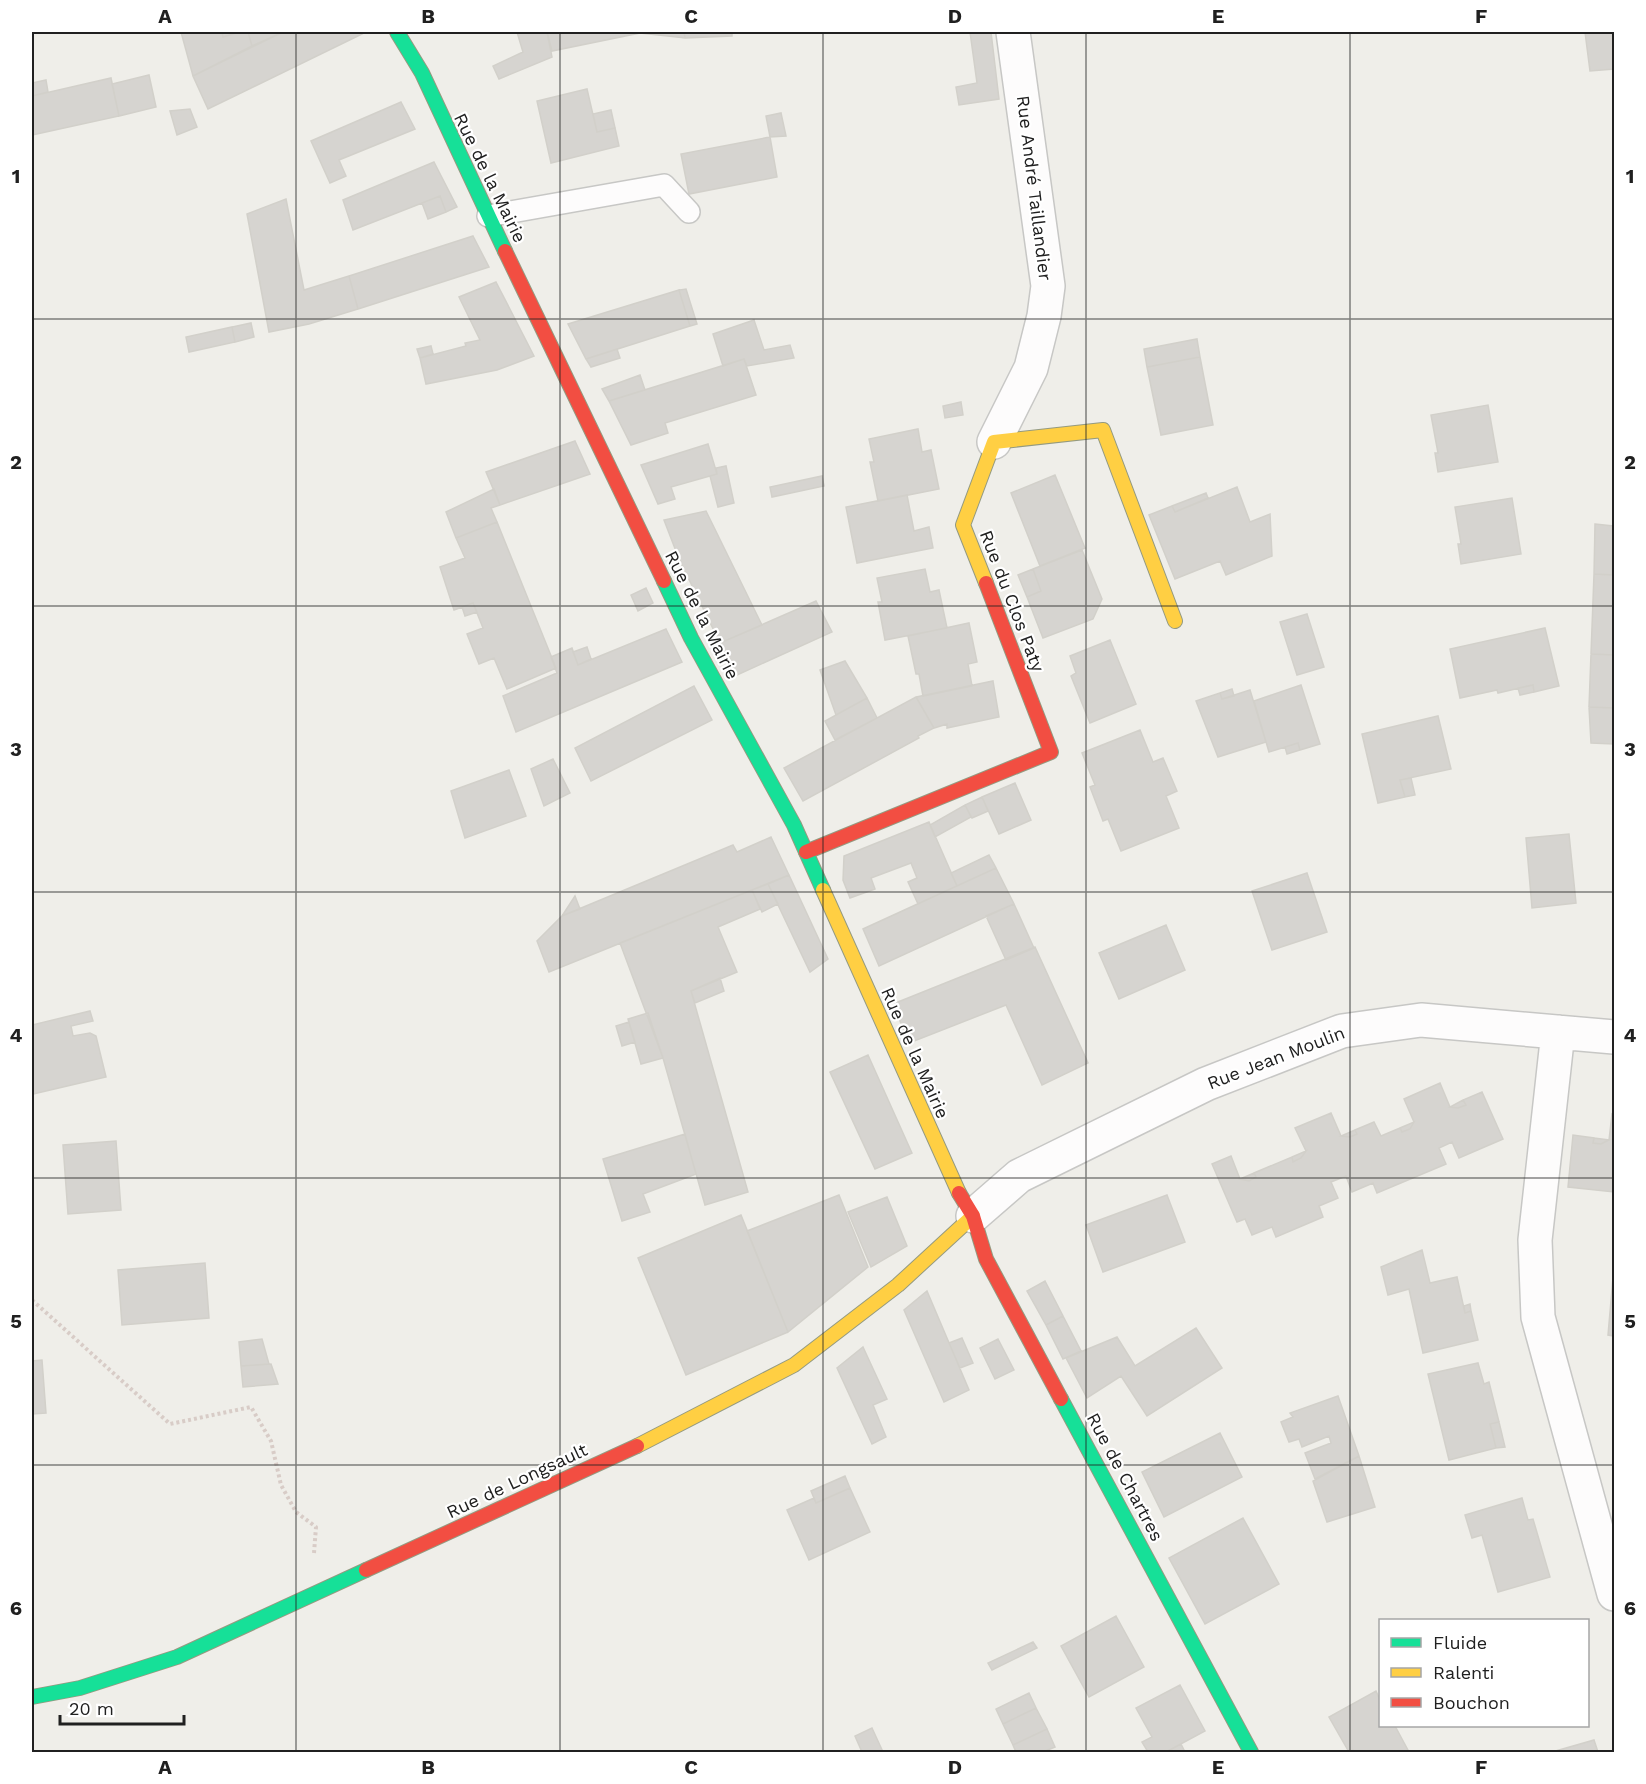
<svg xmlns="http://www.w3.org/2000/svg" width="1646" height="1784" font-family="'Work Sans',sans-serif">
	<rect width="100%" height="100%" fill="#efeee9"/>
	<path fill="#d6d4d0" stroke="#d2d0ca" stroke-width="1.5" d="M181 32H222L223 37 240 32H248L252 46 193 76Z
		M222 32H240L223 37Z
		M248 32H283L252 46Z
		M283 32H360L362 34 208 109 193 76Z
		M517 32H547L552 57 499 79 493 66 523 52Z
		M547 32H639L640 33 552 51Z
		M639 32H684L685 38 640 33Z
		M684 32H732V36L685 38Z
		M970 32H991L999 99 959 105 956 87 977 83Z
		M1585 32H1614V69L1590 71Z
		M149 75 156 107 119 116 112 84Z
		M111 78 119 116 32 135V96Z
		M46 80 48 92 32 96V83Z
		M587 89 597 132 615 128 619 146 551 163 537 101Z
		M401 102 415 129 339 160 346 176 330 183 311 141Z
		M190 109 197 127 177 135 170 111Z
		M611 110 615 128 597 132 593 114Z
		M781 113 786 136 770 137 766 116Z
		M770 137 777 177 689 194 681 154Z
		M434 162 457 207 446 212 440 196 353 230 343 200Z
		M440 196 446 212 428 219 422 203Z
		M286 199 304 290 349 276 358 309 309 324 269 332 247 214Z
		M473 236 489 267 358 309 349 276Z
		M496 282 534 356 497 370 426 384 420 358 466 346 465 343 480 340 459 297Z
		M686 289 697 324 690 326 679 290Z
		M679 290 690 326 586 359 568 324Z
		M754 320 764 350 790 345 794 358 747 366 744 359 723 366 713 334Z
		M251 323 254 337 235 342 232 327Z
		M232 327 235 342 189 352 186 337Z
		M1197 339 1200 357 1147 367 1144 349Z
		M431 346 433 354 420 358 417 349Z
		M617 349 620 358 591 367 586 359Z
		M1200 357 1213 425 1161 435 1147 367Z
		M744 359 756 395 665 423 668 433 631 445 609 401Z
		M640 375 645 390 609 401 602 389Z
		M961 402 963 415 945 418 943 406Z
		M1488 405 1498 462 1438 472 1435 453H1438L1431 415Z
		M918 429 922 452 931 450 939 489 878 501 870 462H874L869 439Z
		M575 441 590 474 500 505 486 472Z
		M708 444 717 474 671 487 675 499 658 504 641 465Z
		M726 466 734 503 718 507 710 476 717 474 716 468Z
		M1055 475 1085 548 1040 566 1011 493Z
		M822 476 824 486 772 497 770 487Z
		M1237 487 1250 522 1270 514 1272 556 1226 575 1220 561 1175 579 1149 515 1172 506 1175 512Z
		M494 489 500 505 491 508 497 522 456 538 446 512Z
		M1206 493 1208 498 1175 512 1172 506Z
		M907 495 914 531 929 527 933 548 857 563 846 507Z
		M1512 498 1521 554 1461 564 1458 544H1461L1455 507Z
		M706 511 762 625 720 643 679 559 664 520Z
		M497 522 556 668 507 689 494 658 479 664 467 634 483 628 473 603 454 610 440 567 465 558 456 538Z
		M1595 524 1613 526 1612 575 1594 574Z
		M1082 550 1102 599 1093 619 1043 638 1027 597 1041 591 1033 569Z
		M925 569 930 592 939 590 947 628 885 640 878 602H882L877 578Z
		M1033 569 1041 591 1027 597 1018 575Z
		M1594 574 1614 575V655L1591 654Z
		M646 588 653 603 638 611 631 595Z
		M816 601 832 632 737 675 720 643Z
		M473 603 477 612 465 616 462 607Z
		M1307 614 1324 667 1297 675 1280 622Z
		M969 623 977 662 968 664 972 686 923 696 919 674H916L908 636Z
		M1545 628 1559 686 1534 692 1533 685 1498 693 1497 690 1460 698 1450 649Z
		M666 629 682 662 516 732 503 696 557 673 551 657 572 648 578 665Z
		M1110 640 1136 704 1090 723 1071 676 1076 673 1070 656Z
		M587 647 591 659 578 665 573 652Z
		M1591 654 1614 655V708L1589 707Z
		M845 661 867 698 836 715 820 670Z
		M993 681 999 717 947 728V724L934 728 916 697Z
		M1301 685 1320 744 1300 750 1298 743 1269 752 1254 701Z
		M1533 685 1534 692 1520 695 1518 688Z
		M694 686 712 720 591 781 575 748Z
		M1232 689 1234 696 1222 699 1220 693Z
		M1250 690 1266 742 1218 757 1196 701 1220 693 1222 699Z
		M916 697 934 728 918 736 919 738 803 801 784 768Z
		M867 698 877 718 835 740 825 721Z
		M1589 707 1614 708V744L1591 743Z
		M1438 716 1451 769 1400 780 1405 797 1378 803 1362 734Z
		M1140 730 1153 762 1163 758 1177 791 1166 796 1179 828 1121 851 1108 819 1103 821 1090 787 1095 785 1082 753Z
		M1298 743 1300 750 1287 754 1285 747Z
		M553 759 570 793 544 806 531 769Z
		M509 770 526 816 465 838 451 791Z
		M1411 778 1415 795 1405 797 1400 780Z
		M1015 783 1031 820 999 834 982 797Z
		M982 797 988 811 972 818 965 805Z
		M965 805 971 817 935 837 930 825Z
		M929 822 957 886 918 904 908 882 917 878 911 863 871 878 875 889 850 898 843 880 844 856Z
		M1569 834 1576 903 1532 908 1526 838Z
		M771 837 789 875 549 972 537 941 562 916 733 845 737 852Z
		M989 855 996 868 957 886 951 873Z
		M996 868 1014 904 879 966 863 929Z
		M1307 873 1327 932 1272 950 1252 891Z
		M789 875 828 959 810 972 768 884Z
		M768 884 778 904 762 912 752 890Z
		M752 890 760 909 718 927 737 972 691 991 748 1192 705 1205 663 1058 620 943Z
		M575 896 580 909 562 916Z
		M1014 904 1034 948 1006 960 986 916Z
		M1166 925 1185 970 1119 999 1099 953Z
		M1035 947 1088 1063 1042 1085 1006 1005 909 1043 893 1004Z
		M720 978 724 991 695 1003 691 991Z
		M90 1011 93 1021 71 1026 73 1036 90 1033 96 1036 106 1077 33 1094 32 1087V1025Z
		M648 1013 663 1058 641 1064 628 1019Z
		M629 1022 635 1042 622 1046 616 1026Z
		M868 1055 912 1153 875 1169 830 1072Z
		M1440 1083 1450 1107 1458 1108 1466 1105 1463 1100 1482 1092 1503 1139 1459 1158 1452 1142 1439 1148 1446 1164 1377 1193 1373 1183 1352 1192 1346 1176 1331 1182 1338 1198 1319 1206 1323 1217 1276 1237 1272 1227 1252 1235 1245 1219 1237 1222 1212 1164 1231 1156 1240 1179 1249 1181 1256 1177 1254 1173 1292 1157 1293 1162 1301 1158 1306 1151 1295 1128 1331 1113 1341 1136 1350 1137 1357 1134 1355 1130 1374 1122 1381 1136 1400 1128 1402 1132 1410 1129 1414 1122 1404 1099Z
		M1463 1100 1466 1105 1458 1108 1450 1107Z
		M1612 1114 1614 1115V1192L1568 1187 1573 1135 1594 1138 1593 1143 1601 1144 1609 1140Z
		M1414 1122 1410 1129 1402 1132 1400 1128Z
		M1355 1130 1357 1134 1350 1137 1341 1136Z
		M685 1134 696 1174 643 1194 650 1212 622 1221 603 1159Z
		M1594 1138 1609 1140 1601 1144 1593 1143Z
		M116 1141 121 1210 68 1214 63 1145Z
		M1306 1151 1301 1158 1293 1162 1292 1157Z
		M1254 1173 1256 1177 1249 1181 1240 1179Z
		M839 1195 868 1267 788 1332 747 1231Z
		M1167 1195 1185 1242 1103 1272 1086 1225Z
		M887 1197 907 1246 871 1267 848 1212Z
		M741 1215 788 1332 686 1375 638 1258Z
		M1422 1250 1430 1283 1457 1277 1465 1313 1471 1311 1478 1340 1423 1353 1409 1289 1388 1295 1381 1267Z
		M205 1263 209 1318 122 1325 118 1270Z
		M1614 1266V1336L1608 1335Z
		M1045 1281 1063 1316 1046 1325 1027 1291Z
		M927 1291 969 1390 944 1402 904 1310Z
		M1470 1304 1471 1311 1465 1313 1464 1306Z
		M1063 1316 1081 1351 1063 1359 1046 1325Z
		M1196 1328 1222 1368 1147 1416 1121 1376 1087 1398 1066 1358 1117 1337 1135 1366Z
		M962 1338 973 1363 960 1368 949 1343Z
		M262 1339 269 1364 241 1366 239 1342Z
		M998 1339 1014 1370 995 1379 980 1348Z
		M863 1347 887 1399 873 1405 886 1437 872 1444 837 1368Z
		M42 1360 46 1413 32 1414V1361Z
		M1478 1363 1484 1384 1489 1382 1499 1422 1490 1424 1496 1448 1449 1460 1428 1374Z
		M271 1364 278 1384 243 1387 241 1366Z
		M1338 1396 1359 1456 1315 1479 1305 1453 1331 1443 1329 1436 1302 1447 1299 1439 1289 1442 1281 1422 1293 1417 1290 1413Z
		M1499 1422 1505 1447 1496 1448 1490 1424Z
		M1220 1433 1242 1477 1164 1517 1142 1472Z
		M1359 1456 1375 1507 1327 1522 1313 1481Z
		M845 1476 850 1488 816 1503 811 1491Z
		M850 1488 870 1532 809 1560 787 1510 814 1498 816 1503Z
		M1522 1498 1528 1520 1533 1519 1550 1577 1498 1592 1482 1535 1472 1538 1465 1515Z
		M1243 1518 1279 1584 1205 1624 1169 1558Z
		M1116 1616 1144 1667 1089 1697 1061 1646Z
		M1033 1642 1037 1648 992 1670 988 1663Z
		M1180 1685 1205 1731 1166 1752H1148L1142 1742 1152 1737 1136 1708Z
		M1376 1691 1380 1700V1726H1395L1409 1752H1354L1353 1750 1349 1752 1329 1717Z
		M1029 1693 1036 1708 1003 1724 996 1709Z
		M1036 1708 1047 1729 1013 1745 1003 1724Z
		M872 1728 883 1752H862L855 1736Z
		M1047 1729 1055 1747 1043 1752H1016L1013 1745Z
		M1594 1740 1598 1752H1552Z
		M1181 1744 1185 1752H1166Z"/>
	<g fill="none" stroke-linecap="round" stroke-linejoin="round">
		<g stroke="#c7c7c5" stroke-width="24">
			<path id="lane" d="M488 216 664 185 689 212"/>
		</g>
		<g stroke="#c7c7c5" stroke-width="36">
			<path id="street" d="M994 442 1031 368 1044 316 1048 286 1013 32
				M1558 1032 1535 1240 1538 1317 1614 1594
				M973 1216 1019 1176 1206 1084 1342 1031 1421 1020 1614 1037"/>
		</g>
		<g stroke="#949a80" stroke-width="16">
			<path id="fast" d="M397 32 422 73 505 251
				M664 581 691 638 794 825 823 890
				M1061 1399 1251 1752
				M32 1697 80 1688 177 1657 366 1570"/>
		</g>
		<g stroke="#949a80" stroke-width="16">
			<path id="slow" d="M986 583 963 525 994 442 1103 430 1175 621
				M823 890 959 1193
				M637 1446 794 1365 898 1285 973 1216"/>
		</g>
		<g stroke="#949a80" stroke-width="16">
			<path id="jam" d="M505 251 664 581
				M806 852 1051 752 986 583
				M959 1193 973 1216 986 1259 1061 1399
				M366 1570 637 1446"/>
		</g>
		<path stroke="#d8ccc7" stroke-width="4" stroke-dasharray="3 3" stroke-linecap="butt" d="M32 1300 170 1424 251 1407 271 1441 281 1485 296 1512 316 1527 314 1553"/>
		<use href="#lane" stroke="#fdfcfc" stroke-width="21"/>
		<use href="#street" stroke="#fdfcfc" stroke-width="33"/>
		<use href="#fast" stroke="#16e098" stroke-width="14"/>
		<use href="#slow" stroke="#ffcf43" stroke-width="14"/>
		<use href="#jam" stroke="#f24e42" stroke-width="14"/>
	</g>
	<path fill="none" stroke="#202020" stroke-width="1.5" stroke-opacity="0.55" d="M296 32V1752M560 32V1752M823 32V1752M1086 32V1752M1350 32V1752M32 319H1614M32 606H1614M32 892H1614M32 1178H1614M32 1465H1614"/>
	<g text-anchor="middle" stroke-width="4.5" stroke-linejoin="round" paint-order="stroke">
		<g font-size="18" fill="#202020" stroke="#fff">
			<text transform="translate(490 178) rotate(64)" y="6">Rue de la Mairie</text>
			<text transform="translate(1034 188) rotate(83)" y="6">Rue André Taillandier</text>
			<text transform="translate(1012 601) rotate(69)" y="6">Rue du Clos Paty</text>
			<text transform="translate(702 615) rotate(63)" y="6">Rue de la Mairie</text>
			<text transform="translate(915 1053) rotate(66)" y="6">Rue de la Mairie</text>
			<text transform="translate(1276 1058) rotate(-21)" y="6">Rue Jean Moulin</text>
			<text transform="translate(1125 1477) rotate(62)" y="6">Rue de Chartres</text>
			<text transform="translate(517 1481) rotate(-25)" y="6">Rue de Longsault</text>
		</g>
	</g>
	<rect width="1646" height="1784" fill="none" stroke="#ffffff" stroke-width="66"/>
	<rect x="1379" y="1619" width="210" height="108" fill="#ffffff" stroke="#a6a6a6" stroke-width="1.5"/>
	<rect x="1391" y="1638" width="30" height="9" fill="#16e098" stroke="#a6a6a6" stroke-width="1.5"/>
	<text x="1433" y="1649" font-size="18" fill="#202020">Fluide</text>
	<rect x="1391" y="1668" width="30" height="9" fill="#ffcf43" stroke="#a6a6a6" stroke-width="1.5"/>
	<text x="1433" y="1679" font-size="18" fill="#202020">Ralenti</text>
	<rect x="1391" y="1698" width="30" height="9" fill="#f24e42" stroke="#a6a6a6" stroke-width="1.5"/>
	<text x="1433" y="1709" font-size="18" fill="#202020">Bouchon</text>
	<path d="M60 1715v9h124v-9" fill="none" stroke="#202020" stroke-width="3"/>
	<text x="69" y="1715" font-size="18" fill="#202020" stroke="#ffffff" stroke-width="4.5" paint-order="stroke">20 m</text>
	<rect x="33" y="33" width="1580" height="1718" fill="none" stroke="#202020" stroke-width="2"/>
	<g font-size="20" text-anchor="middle" font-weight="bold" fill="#202020">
		<text x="165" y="23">A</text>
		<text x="428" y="23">B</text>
		<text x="691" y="23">C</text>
		<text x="955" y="23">D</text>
		<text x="1218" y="23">E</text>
		<text x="1481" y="23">F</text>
		<text x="16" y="183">1</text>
		<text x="1630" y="183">1</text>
		<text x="16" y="469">2</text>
		<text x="1630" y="469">2</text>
		<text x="16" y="756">3</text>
		<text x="1630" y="756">3</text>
		<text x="16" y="1042">4</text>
		<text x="1630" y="1042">4</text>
		<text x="16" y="1328">5</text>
		<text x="1630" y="1328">5</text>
		<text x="16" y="1615">6</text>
		<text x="1630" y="1615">6</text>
		<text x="165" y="1774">A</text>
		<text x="428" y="1774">B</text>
		<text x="691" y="1774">C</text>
		<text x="955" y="1774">D</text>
		<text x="1218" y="1774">E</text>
		<text x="1481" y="1774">F</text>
	</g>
</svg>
